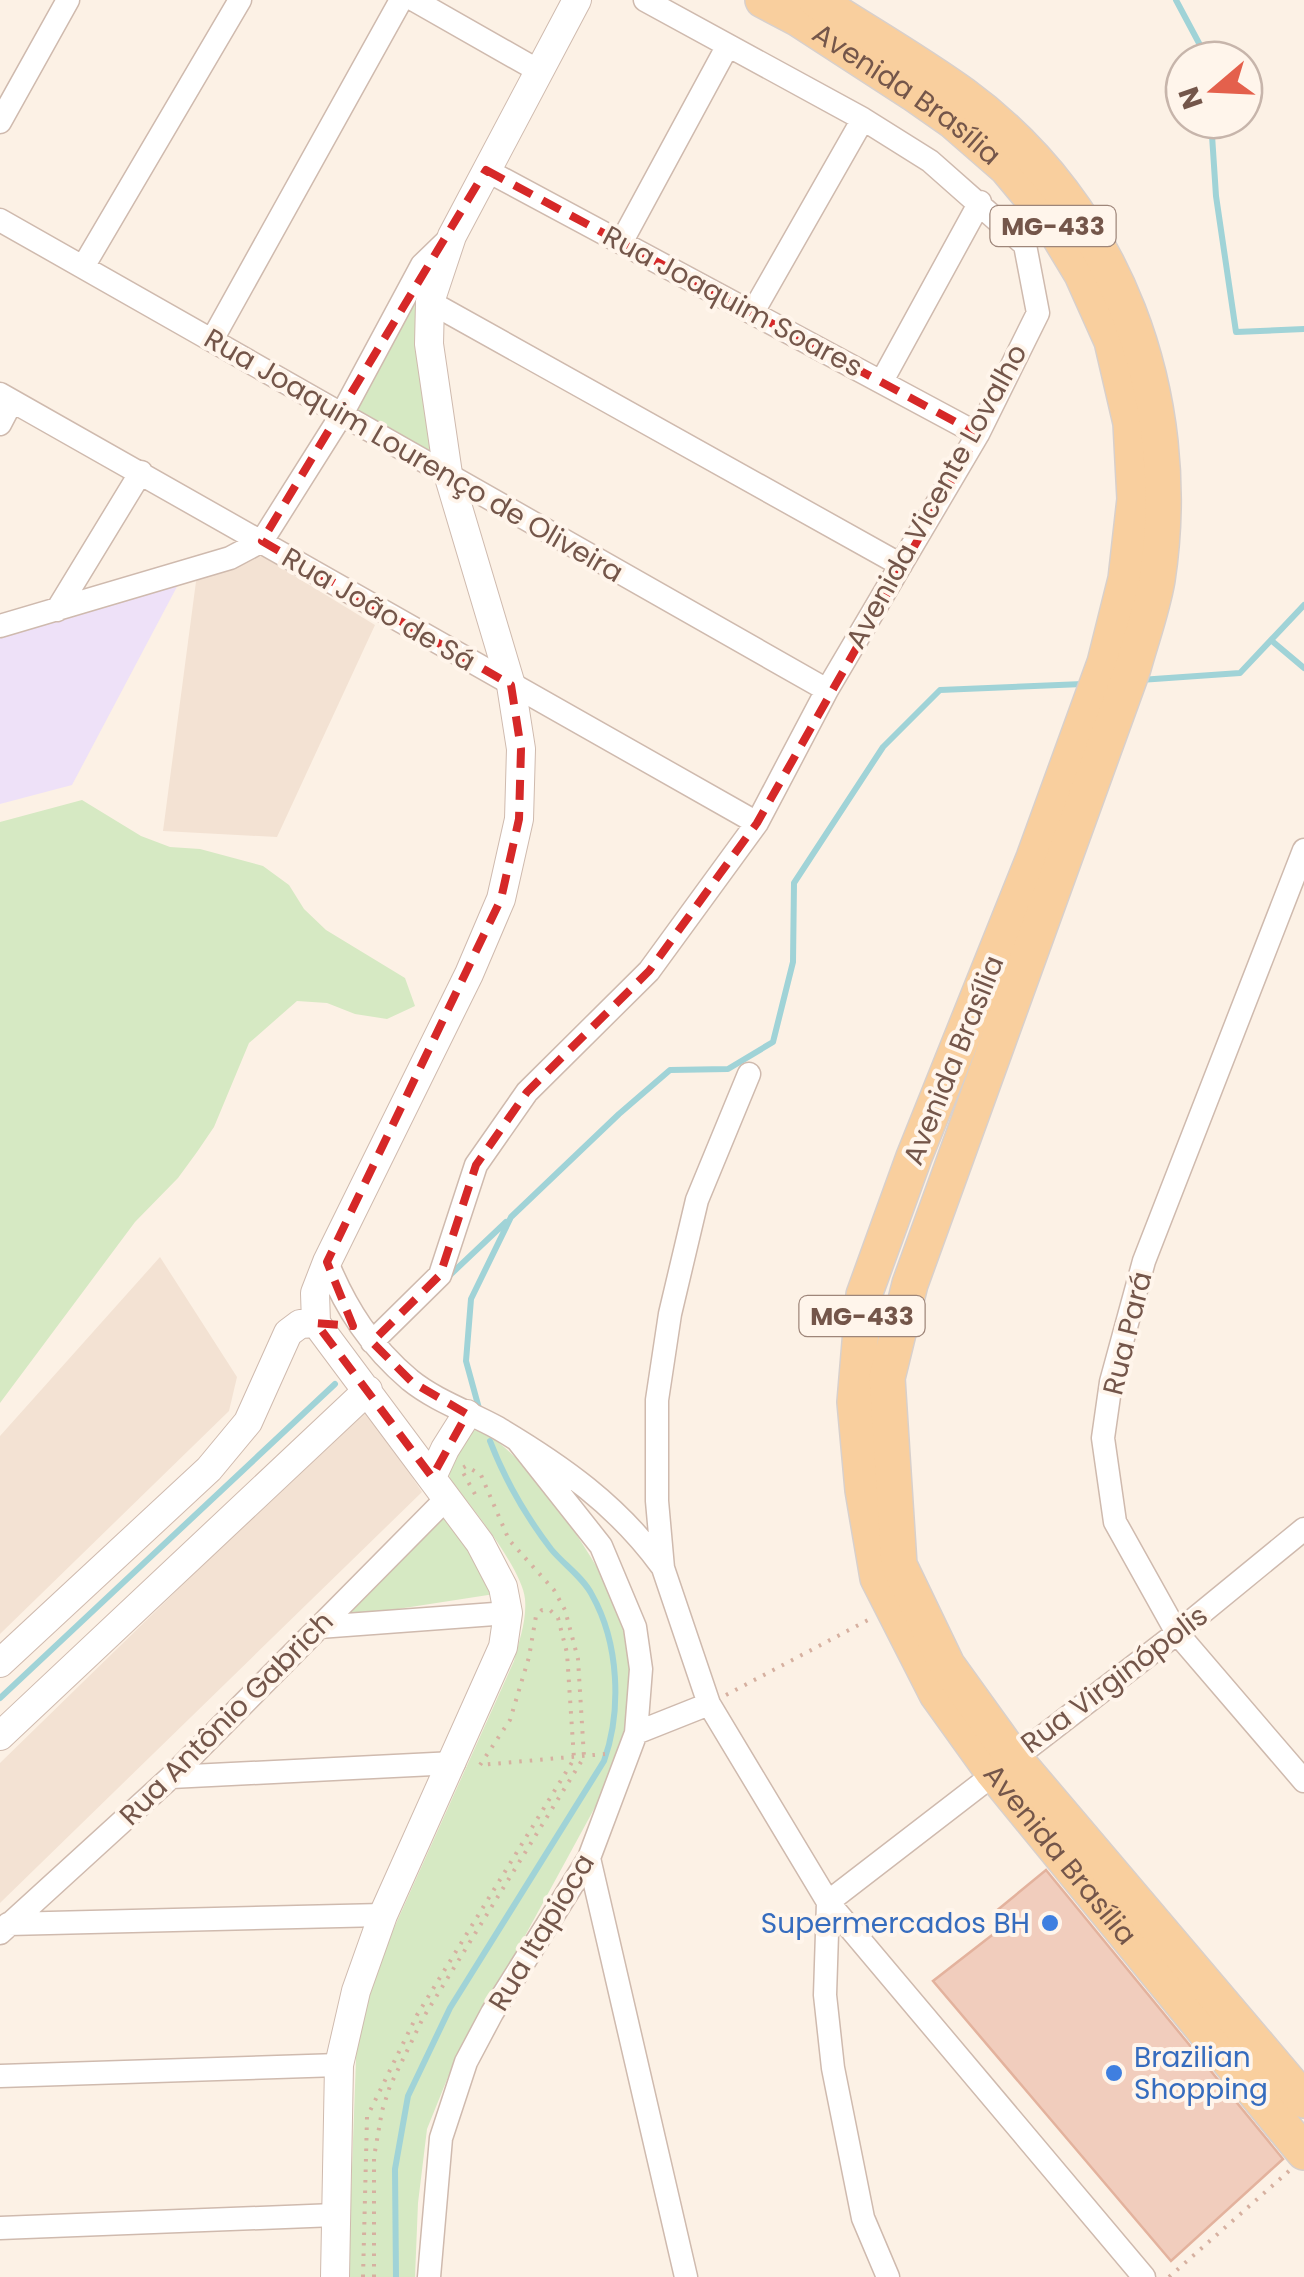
<svg xmlns="http://www.w3.org/2000/svg" width="1304" height="2277" font-family="Poppins,sans-serif">
	<rect width="100%" height="100%" fill="#fcf1e5"/>
	<path fill="#f3e2d3" d="M262 556 375 625 277 837 163 831 197 574Z
		M160 1257 237 1377 229 1411 0 1634V1436Z
		M365 1407 422 1492 0 1903V1763Z"/>
	<path fill="#eee1f8" d="M180 581 72 785 0 804V632Z"/>
	<path fill="#d6e9c3" d="M425 271 441 464 350 411Z
		M82 800 141 836 170 847 200 849 263 866 289 885 304 909 326 930 405 978 415 1006 387 1019 355 1014 327 1003 297 1001 249 1043 214 1127 197 1152 178 1178 135 1222 0 1403V822Z
		M472 1430C518 1432 621 1593 630 1638 633 1654 635 1714 632 1730 630 1742 622 1754 618 1765L448 2077 427 2129 418 2203 415 2277H348L357 2032 367 1988 514 1661C519 1641 527 1620 525 1599 522 1568 470 1505 450 1479L447 1464Z
		M444 1507 501 1593 333 1619Z"/>
	<g fill="none" stroke-linecap="round" stroke-linejoin="round">
		<path stroke="#a0d3d7" stroke-width="6" d="M1176 0 1208 60
			M1211 120 1216 196 1236 332 1304 329
			M1272 641 1304 668
			M1140 680 1240 673 1304 605
			M450 1275 506 1222
			M480 1412 466 1361 471 1299 511 1217 619 1114 670 1070 728 1069 773 1042 793 962 794 883 883 747 940 690 1083 684
			M0 1698 335 1384
			M396 2277 395 2169 408 2096 450 2008 604 1761C622 1710 619 1643 592 1595 583 1577 563 1564 551 1549 525 1515 505 1480 490 1441"/>
	</g>
	<path fill="#f1cdbd" stroke="#e3b29d" stroke-width="2.5" d="M1046 1870 1283 2159 1171 2261 933 1981 1005 1925 995 1912Z"/>
	<g fill="none" stroke-linecap="round" stroke-linejoin="round">
		<g stroke="#cfbaae" stroke-width="25">
			<path id="minor" d="M414 0 539 71
				M0 122 68 0
				M486 170 978 434
				M0 220 827 690
				M622 241 727 47
				M83 267 240 0
				M430 302 901 565
				M753 312 863 119
				M212 340 401 0
				M882 381 980 202
				M0 394 757 823
				M0 424 12 401
				M57 610 141 472
				M0 626 230 558 262 541 342 414 422 265 452 236
				M1304 850 1144 1261 1111 1382 1103 1438 1115 1522 1177 1633 1304 1781
				M749 1074 697 1200 670 1314 657 1400V1501L663 1568 709 1704 828 1902 1144 2277
				M327 1262C346 1309 371 1347 410 1380 436 1401 469 1412 498 1428 562 1466 617 1505 661 1565
				M372 1342 440 1275 476 1165 527 1092 649 971 757 823 827 690 978 434 1038 313 1025 245 930 161 863 119 645 0
				M319 1627 508 1613
				M636 1733 709 1704
				M171 1777 454 1763
				M589 1858 686 2277
				M828 1902 1177 1633 1304 1529
				M828 1902 825 1995 833 2068 863 2218 888 2277
				M8 1924 383 1915
				M0 1933 171 1777 447 1498
				M0 2076 339 2065
				M0 2228 335 2215
				M429 2277 441 2138 466 2062 492 2013 589 1858 636 1733 641 1669 635 1627 601 1546 518 1441"/>
		</g>
		<g stroke="#cfbaae" stroke-width="30">
			<path id="tertiary" d="M316 1323 315 1293 327 1262 469 974 501 899 519 819 521 749 511 685 448 474 429 344 430 302 452 236 577 0
				M316 1323 480 1543 503 1587 508 1613 503 1647 383 1915 356 1991 339 2065 335 2277
				M432 1477 445 1449 467 1414
				M0 1663 209 1469 248 1422 288 1333 300 1324 316 1323
				M0 1736 368 1390"/>
		</g>
		<g stroke="#d8d0cc" stroke-width="38">
			<g id="primary">
				<path id="s1" d="M763 0 799 19 913 93 953 121 1007 168 1047 216 1082 274 1112 341 1131 423 1135 499 1126 579 1105 663 1034 858 914 1157 864 1295 855 1402 863 1490 878 1578 937 1694 993 1772 1304 2152"/>
				<path d="M816 0C865 32 916 61 963 95 1116 207 1185 396 1157 580 1152 609 1141 639 1133 668L910 1284 887 1378 899 1565 947 1665 1013 1757 1304 2100"/>
			</g>
		</g>
		<path stroke="#d6b0a0" stroke-width="4" stroke-dasharray="2.5 8" stroke-linecap="butt" d="M726 1695 868 1620
			M363 2277 367 2117 417 2015 574 1759 567 1653 558 1618 550 1610H542L536 1616 529 1657 510 1720 480 1765 605 1754
			M374 2277V2157L382 2111 390 2086 423 2018 584 1757 578 1659 565 1610 554 1590 509 1540 481 1475 466 1466 461 1469 476 1496
			M1169 2277 1289 2171"/>
		<use href="#minor" stroke="#fff" stroke-width="22"/>
		<use href="#tertiary" stroke="#fff" stroke-width="28"/>
		<use href="#primary" stroke="#f9cf9e" stroke-width="35"/>
	</g>
	<path fill="none" stroke="#d62828" stroke-width="8" stroke-dasharray="20 12" stroke-linejoin="round" d="M486 170 978 434 757 823 649 971 527 1092 476 1165 440 1275 372 1342 412 1382 467 1414 432 1477 316 1323 353 1326 327 1262 501 899 519 819 521 749 511 685 262 541Z"/>
	<g fill="#3f7fe0" stroke="#fff5eb" stroke-width="4">
		<circle cx="1050" cy="1923" r="10"/>
		<circle cx="1114" cy="2073" r="10"/>
	</g>
	<g text-anchor="middle" stroke-width="8" stroke-linejoin="round" paint-order="stroke">
		<g fill="#fff5eb" stroke="#9e867a" stroke-width="2.5">
			<rect x="990.5" y="206" width="125" height="40" rx="8"/>
			<rect x="799.5" y="1296" width="125" height="40" rx="8"/>
		</g>
		<g font-size="25" font-weight="bold" fill="#74564a">
			<text x="1053" y="235">MG-433</text>
			<text x="862" y="1325">MG-433</text>
		</g>
		<g font-size="28" fill="#74564a" stroke="#fff5eb">
			<text dy="10" stroke="none"><textPath href="#s1" startOffset="172">Avenida Brasília</textPath></text>
			<text transform="translate(733 301) rotate(28)" y="10">Rua Joaquim Soares</text>
			<text transform="translate(414 455) rotate(30)" y="10">Rua Joaquim Lourenço de Oliveira</text>
			<text transform="translate(936 496) rotate(-61)" y="10">Avenida Vicente Lovalho</text>
			<text transform="translate(379 609) rotate(30)" y="10">Rua João de Sá</text>
			<text transform="translate(953 1060) rotate(-68)" y="10">Avenida Brasília</text>
			<text transform="translate(1127 1333) rotate(-76)" y="10">Rua Pará</text>
			<text transform="translate(1114 1679) rotate(-37)" y="10">Rua Virginópolis</text>
			<text transform="translate(226 1718) rotate(-45)" y="10">Rua Antônio Gabrich</text>
			<text dy="10" stroke="none"><textPath href="#s1" startOffset="2122">Avenida Brasília</textPath></text>
			<text transform="translate(541 1932) rotate(-59)" y="10">Rua Itapioca</text>
		</g>
		<g font-size="28" fill="#366cbe" stroke="#fff5eb" text-anchor="end">
			<text x="1030" y="1933">Supermercados BH</text>
			<text x="1134" y="2067" text-anchor="start">Brazilian<tspan x="1134" dy="32">Shopping</tspan></text>
		</g>
	</g>
	<g transform="translate(1214 90) rotate(251)"><circle r="48" fill="#fff5eb" stroke="#c7b5ab" stroke-width="2.5"/>
	<path d="M0-8L18 38L0 25L-18 38Z" fill="#e4604c"/>
	<text y="-15" font-size="28" font-weight="bold" text-anchor="middle" fill="#74564a">N</text>
	</g>
</svg>
